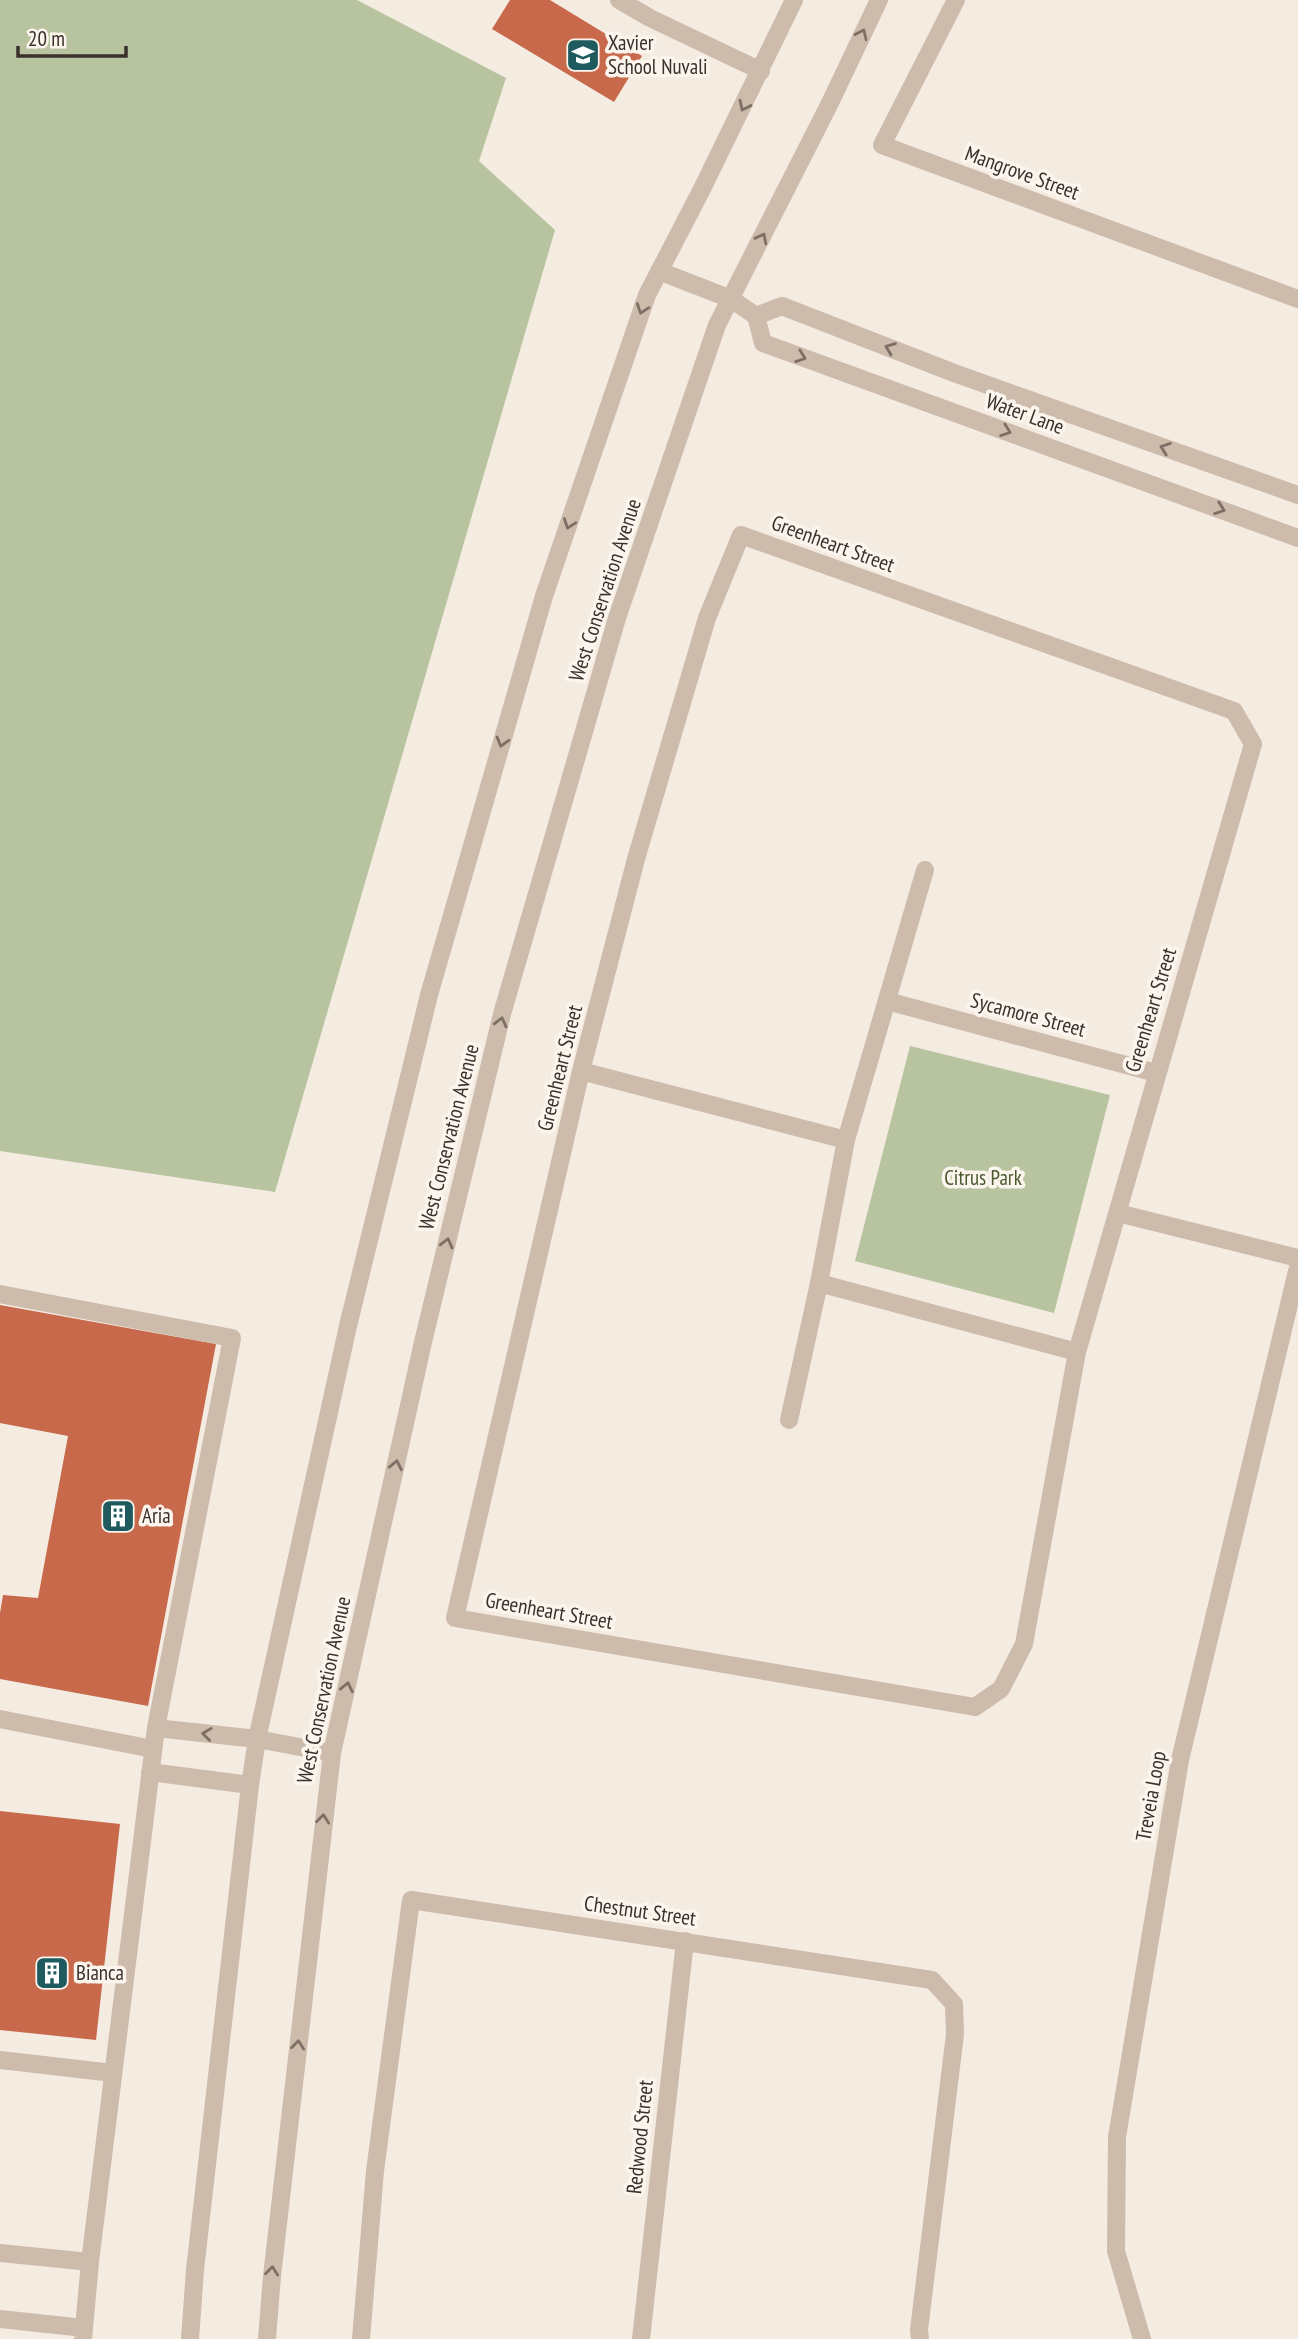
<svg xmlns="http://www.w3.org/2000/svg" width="1298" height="2339" font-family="'PT Sans Narrow',sans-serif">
	<rect width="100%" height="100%" fill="#f4ebe1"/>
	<path fill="#b8c4a0" d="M0 0H357L506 78 479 161 555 230 275 1192 0 1151Z
		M910 1046 1110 1095 1054 1313 855 1261Z"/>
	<path fill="#c8694b" d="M510 0H550L642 56 614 102 492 29Z
		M0 1305 216 1344 148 1706 0 1679V1613L3 1595 38 1598 68 1436 0 1423Z
		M0 1811 120 1824 96 2040 0 2030Z"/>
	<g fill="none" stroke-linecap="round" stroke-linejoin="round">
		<path stroke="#cdbbac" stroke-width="18" d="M619 0 650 18 761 71
			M0 1294 232 1338 156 1728 90 2262 0 2253
			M0 1719 153 1749
			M156 1728 257 1739 332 1753
			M150 1772 250 1785
			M0 2060 113 2073
			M0 2319 84 2328 83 2339
			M84 2328 90 2262"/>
		<path stroke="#cdbbac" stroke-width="18" d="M956 0 882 145 1298 299
			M659 271 731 299 756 316 763 343 1298 538
			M756 316 782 306 954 373 1298 495
			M741 535 1234 711 1253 744 1077 1352 1024 1644 1001 1689 975 1707 455 1618 581 1071 636 859 707 618Z
			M925 870 846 1140 819 1283 1077 1352
			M887 1001 1156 1073
			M581 1071 846 1140
			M1118 1213 1298 1258
			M789 1420 819 1283
			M190 2339 195 2270 250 1785 257 1739 348 1326 429 995 544 596 647 295 702 189 794 0
			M267 2339 272 2276 332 1753 423 1342 502 1014 617 618 717 325 829 105 879 0
			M361 2339 375 2171 411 1900 932 1980 954 2004 955 2034 919 2330 920 2339
			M641 2339 685 1941
			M1142 2339 1116 2251 1117 2137 1180 1760 1298 1267"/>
	</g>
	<defs><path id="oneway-chevron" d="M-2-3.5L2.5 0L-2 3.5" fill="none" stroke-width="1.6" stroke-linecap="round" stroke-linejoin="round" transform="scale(1.75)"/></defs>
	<g stroke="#7d6f65">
		<use href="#oneway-chevron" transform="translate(862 34) rotate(-65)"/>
		<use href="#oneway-chevron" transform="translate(744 106) rotate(116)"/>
		<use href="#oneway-chevron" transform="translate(762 238) rotate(-63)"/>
		<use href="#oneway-chevron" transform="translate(642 309) rotate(109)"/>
		<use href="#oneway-chevron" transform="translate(890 348) rotate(-159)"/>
		<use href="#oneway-chevron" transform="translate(801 357) rotate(20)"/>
		<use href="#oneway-chevron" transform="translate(1006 431) rotate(20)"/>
		<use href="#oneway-chevron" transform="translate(1165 448) rotate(-160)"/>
		<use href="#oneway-chevron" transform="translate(1220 509) rotate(20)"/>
		<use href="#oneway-chevron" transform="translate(569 524) rotate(109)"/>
		<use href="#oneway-chevron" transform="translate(502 742) rotate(106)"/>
		<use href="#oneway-chevron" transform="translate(501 1022) rotate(-76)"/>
		<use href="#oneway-chevron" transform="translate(447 1243) rotate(-76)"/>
		<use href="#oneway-chevron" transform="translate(396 1465) rotate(-78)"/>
		<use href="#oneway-chevron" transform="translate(347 1687) rotate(-78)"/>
		<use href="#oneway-chevron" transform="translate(207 1734) rotate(-173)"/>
		<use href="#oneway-chevron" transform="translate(323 1819) rotate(-84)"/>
		<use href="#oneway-chevron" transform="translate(298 2045) rotate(-84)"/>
		<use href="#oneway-chevron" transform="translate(272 2271) rotate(-84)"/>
	</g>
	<defs>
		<g id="school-square" transform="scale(1.75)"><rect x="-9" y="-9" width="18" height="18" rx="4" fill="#1f5a5e" stroke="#fbf5ee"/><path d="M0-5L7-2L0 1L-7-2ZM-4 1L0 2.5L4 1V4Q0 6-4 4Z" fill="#fff"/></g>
		<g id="building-square" transform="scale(1.75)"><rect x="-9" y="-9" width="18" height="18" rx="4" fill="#1f5a5e" stroke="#fbf5ee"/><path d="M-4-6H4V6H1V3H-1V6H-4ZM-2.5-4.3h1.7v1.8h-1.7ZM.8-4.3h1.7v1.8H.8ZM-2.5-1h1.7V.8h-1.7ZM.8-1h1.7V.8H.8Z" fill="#fff"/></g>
	</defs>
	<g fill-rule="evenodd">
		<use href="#school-square" x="583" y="55"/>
		<use href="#building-square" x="118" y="1516"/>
		<use href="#building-square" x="52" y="1973"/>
	</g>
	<g text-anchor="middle" stroke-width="7" stroke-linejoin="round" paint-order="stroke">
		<g font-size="21" fill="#3b302b" stroke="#fbf5ee" text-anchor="start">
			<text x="608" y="50">Xavier<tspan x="608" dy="24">School Nuvali</tspan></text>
			<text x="142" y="1523">Aria</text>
			<text x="76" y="1980">Bianca</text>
		</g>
		<g font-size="21" fill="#3b302b" stroke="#fbf5ee">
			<text transform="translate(1022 173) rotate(20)" y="7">Mangrove Street</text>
			<text transform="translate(1025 414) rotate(20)" y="7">Water Lane</text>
			<text transform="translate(833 544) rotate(20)" y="7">Greenheart Street</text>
			<text transform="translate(605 590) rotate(-72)" y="7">West Conservation Avenue</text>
			<text transform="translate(1151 1010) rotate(-73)" y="7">Greenheart Street</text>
			<text transform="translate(1028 1015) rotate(15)" y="7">Sycamore Street</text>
			<text transform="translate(560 1068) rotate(-76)" y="7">Greenheart Street</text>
			<text transform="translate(449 1137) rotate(-76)" y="7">West Conservation Avenue</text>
			<text transform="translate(549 1611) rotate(10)" y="7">Greenheart Street</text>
			<text transform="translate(324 1690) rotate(-78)" y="7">West Conservation Avenue</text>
			<text transform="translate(1151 1796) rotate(-80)" y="7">Treveia Loop</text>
			<text transform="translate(640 1911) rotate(8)" y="7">Chestnut Street</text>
			<text transform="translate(640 2137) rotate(-84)" y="7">Redwood Street</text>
		</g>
		<g font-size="21" fill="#4a5a2e" stroke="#fbf5ee">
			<text x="983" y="1185">Citrus Park</text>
		</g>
	</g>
	<path d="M18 46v10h108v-10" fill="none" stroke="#3b302b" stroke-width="3.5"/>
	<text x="28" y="46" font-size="21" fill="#3b302b" stroke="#fbf5ee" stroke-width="5" paint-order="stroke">20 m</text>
</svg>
